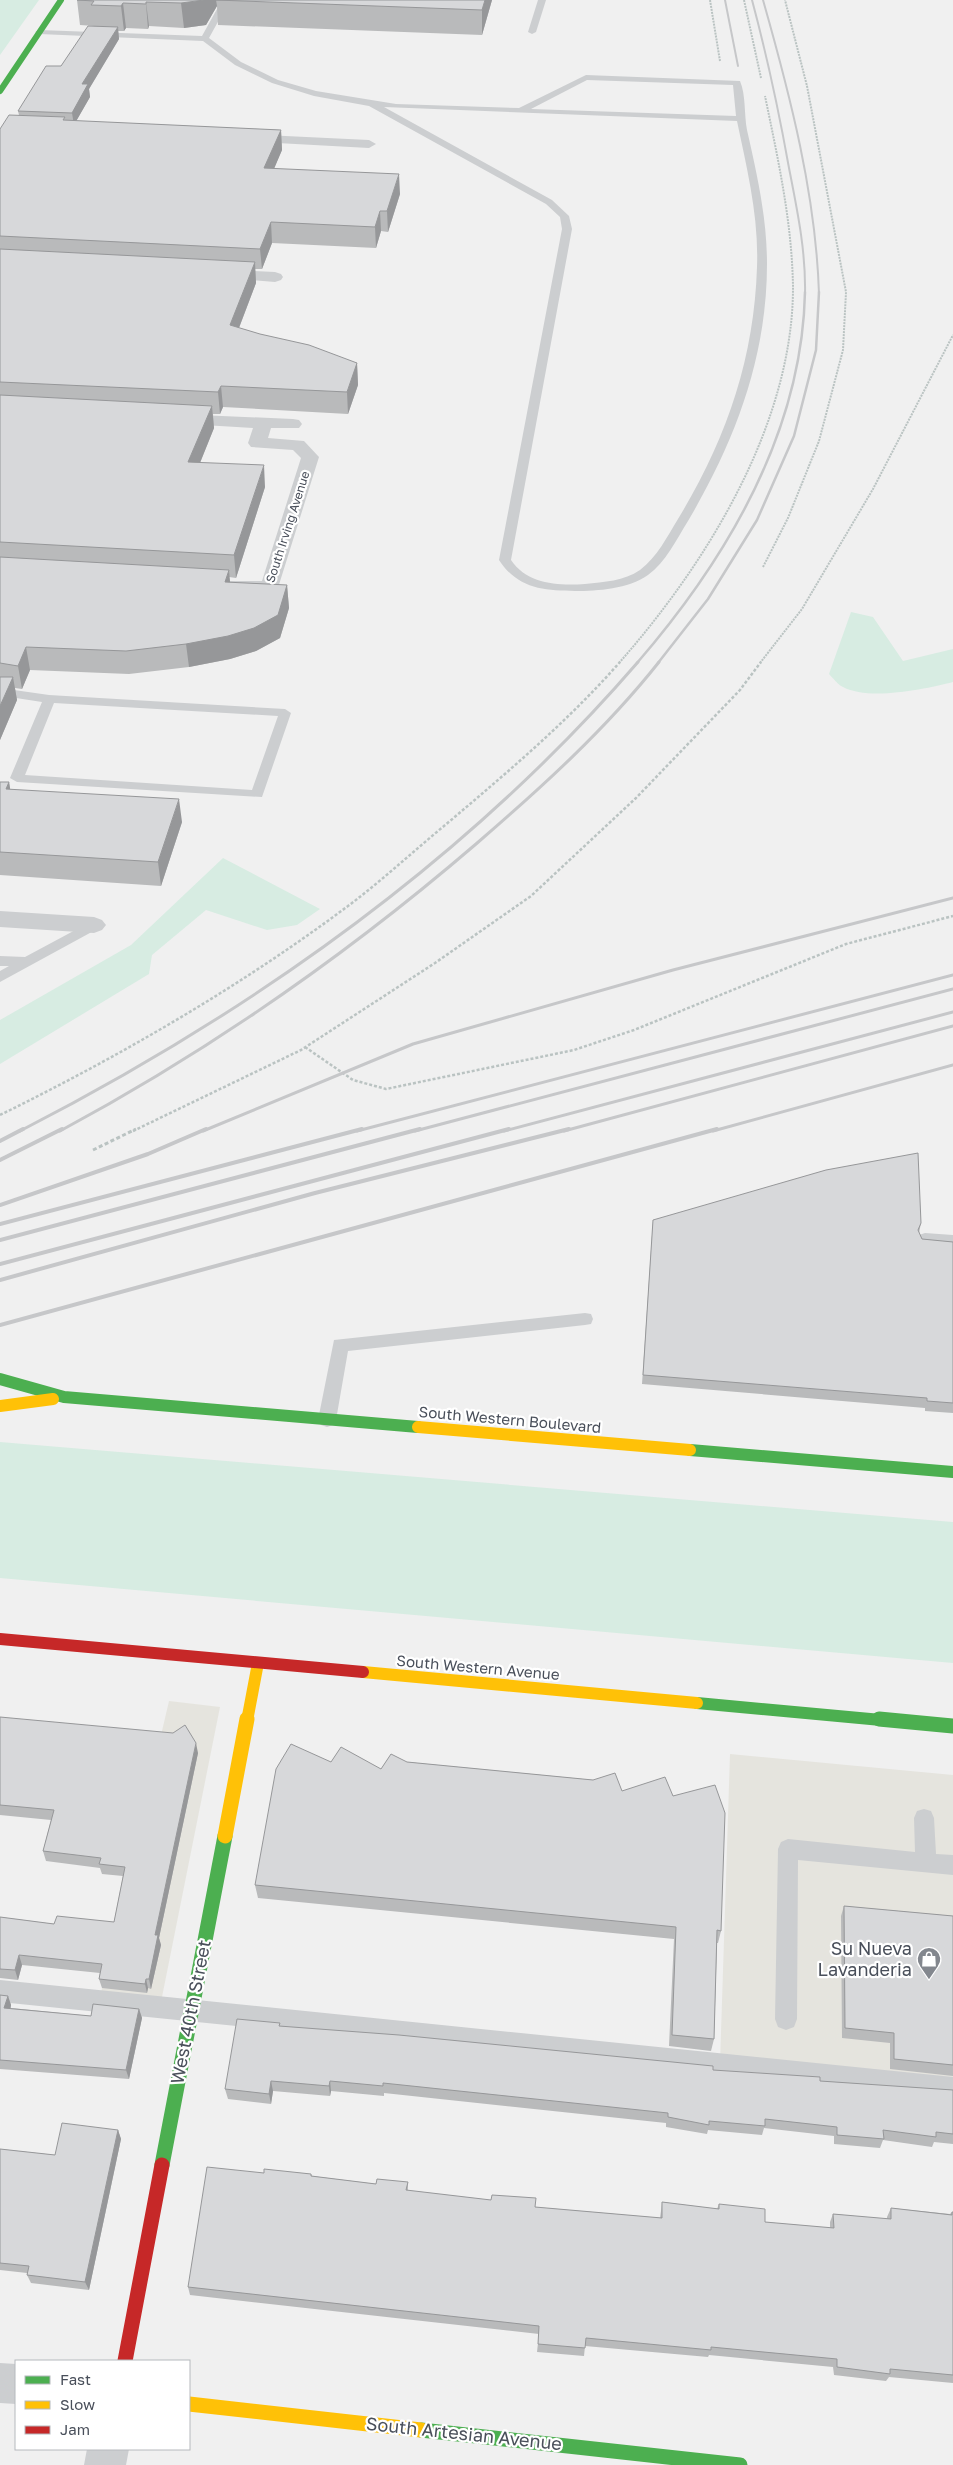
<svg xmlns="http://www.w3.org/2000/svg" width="953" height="2465" font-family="'Golos Text',sans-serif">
	<rect width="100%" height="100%" fill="#f0f0f0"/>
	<path fill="#e5e4de" d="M169 1701 220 1707 160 2007 99 2001Z
		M730 1754 953 1775V2088L720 2064Z"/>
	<path fill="#d7ece2" d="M0 0H39L0 55Z
		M851 612 873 617 903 661 953 649V682C926 689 869 701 843 687 838 685 833 678 829 674Z
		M223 858 320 909 297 925 267 930 206 910 152 955 149 974 0 1064V1020L131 945Z
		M0 1442 953 1522V1663L0 1578Z"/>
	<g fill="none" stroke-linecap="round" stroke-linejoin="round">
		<path stroke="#bac3c2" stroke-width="2" stroke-dasharray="2 1" stroke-linecap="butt" d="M710 0 720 61
			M744 0 761 78
			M763 567 788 518 819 441 843 350 846 292 807 86 785 0
			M619 663C707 563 793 424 793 287 792 222 778 159 765 96
			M760 663 802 609 873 489 953 335"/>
		<path stroke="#bac3c2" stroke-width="2.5" stroke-dasharray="3 2" stroke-linecap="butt" d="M305 1047 353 1080 386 1089 574 1050 634 1030 846 944 953 916
			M0 1115C122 1055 243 985 352 903 386 877 417 848 450 821 510 770 568 721 620 662
			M133 1131 301 1050 435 963 531 896 636 798 740 690 761 662"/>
		<path stroke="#bac3c2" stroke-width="3" stroke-dasharray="4 2.5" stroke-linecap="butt" d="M93 1150 136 1129"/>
		<path fill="#ccced0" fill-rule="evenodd" d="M222 0H230L209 38 241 62 278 80 316 91 396 104 519 108 586 75 740 81C746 95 744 114 747 130 757 174 767 218 767 264 767 357 735 442 688 521 676 540 666 562 648 575 628 589 598 591 575 591 543 591 517 588 499 560L562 229 560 217 546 204 369 106 314 96 272 83 235 65 203 41 39 34 35 32 39 30 202 36ZM587 80 733 85 736 116 531 109ZM384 107 737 121C747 169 759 217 757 267 754 360 726 440 678 519 667 537 657 557 640 570 624 581 604 582 585 584 558 586 527 584 511 560L572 229 569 216 552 200Z
			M538 0H546L536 32 532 34 528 32Z
			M7 689 49 695 285 709 291 713 262 797 17 782 10 778 42 702 3 696 1 693ZM54 703 278 716 252 790 25 775Z
			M94 920 101 925 99 928 0 982V971L9 966H0V956L25 957Z
			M925 1233 953 1235V1247L919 1243 917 1239 919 1235Z
			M585 1313 591 1314 593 1319 591 1324 585 1325 348 1351 336 1420 333 1425 327 1427 321 1425 318 1420 334 1340Z
			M924 1809 931 1811 934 1818 936 1854 953 1855V1875L798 1860 797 2019 794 2027 786 2030 778 2027 775 2019 778 1849 781 1842 788 1839 915 1852 914 1818 917 1811Z
			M0 1980 953 2077V2099L0 2002Z"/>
		<path fill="#ccced0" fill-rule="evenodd" d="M244 134 369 140 376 144 369 148 239 141 237 138Z
			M219 269 275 272 281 274 283 277 281 280 275 282 213 277 211 274 213 271Z
			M176 414 293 419 299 420 302 424 299 428H271L268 438 304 441 319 457 277 591C263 595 243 593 229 589L226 585 229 581H262L301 458 293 450 251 447 248 443 253 428 170 423 167 419 170 415Z
			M0 911 94 917 102 920 106 925 102 930 94 933 0 927Z
			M0 2363 16 2364V2404L0 2403Z
			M87 2449H129L126 2465H84Z"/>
		<path stroke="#4caf50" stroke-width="6" d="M0 91 61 0"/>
		<path stroke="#4caf50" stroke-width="12" d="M0 1379 64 1397 418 1427
			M690 1450 953 1472
			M697 1703 892 1721"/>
		<path stroke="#4caf50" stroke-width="15" d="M879 1719 953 1726
			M162 2165 225 1836
			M421 2430 740 2465"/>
		<path stroke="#ffc107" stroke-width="12" d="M0 1406 53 1399
			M418 1427 690 1450
			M363 1672 697 1703
			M247 1721 258 1663"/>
		<path stroke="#ffc107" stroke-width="15" d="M225 1836 247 1719
			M189 2404 421 2430"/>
		<path stroke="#c62828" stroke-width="12" d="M0 1639 363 1672"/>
		<path stroke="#c62828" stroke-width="15" d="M125 2361 162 2165"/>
		<path stroke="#c6c7c9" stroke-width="2" d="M725 0 738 66
			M752 0C767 56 779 112 789 168 797 209 806 251 805 294
			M763 0C790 95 816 195 819 294"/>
		<path stroke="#c6c7c9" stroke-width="2.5" d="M637 663C726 560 802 433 805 292
			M658 663 708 599 757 520 794 436 816 350 819 292"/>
		<path stroke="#c6c7c9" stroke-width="3" d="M20 1131C250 1013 468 859 638 662
			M60 1131C209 1051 348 954 476 844 541 788 606 729 659 662
			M203 1131 413 1044 673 970 953 898
			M357 1131 953 975
			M415 1131 953 989
			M504 1131 953 1012
			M564 1131 953 1026
			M713 1131 953 1065"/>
		<path stroke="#c6c7c9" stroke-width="4" d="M0 1141 23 1129
			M0 1160 62 1129
			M0 1205 148 1154 206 1129
			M0 1224 362 1129
			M0 1240 420 1129
			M0 1264 509 1129
			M0 1280 315 1193 569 1129
			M0 1325 717 1129"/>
	</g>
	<path fill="#b9babb" d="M77 0H492L482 35 218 25 217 6 206 25 184 28 149 26 148 29 126 28 124 31H118L119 39 89 89 90 97 76 121 281 130 282 150 274 168 400 194 388 232 381 231 376 248 272 243 262 269H255L256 283 239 328 357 363 358 385 348 414 223 407 220 414H213L214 428 200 463 265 487 236 578 229 577 230 582 287 585 289 608 280 638 256 651 230 659 189 667 129 674 30 670 22 689 15 688 17 700 0 740V129L19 115 18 111 61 66 94 26 80 25Z
		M0 782H9L10 789 182 822 161 886 0 875Z
		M653 1220 921 1223 919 1233 922 1239 953 1242V1413L925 1411V1408L642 1384Z
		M0 1717 198 1753 159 1938 161 1945 151 1989 148 1988 147 1993 102 1988 99 1979 100 1973 22 1965 18 1980 0 1978V1917L54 1924 114 1922 123 1876 102 1874 100 1868 46 1861 43 1851 51 1820 0 1815Z
		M331 1762 381 1769 407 1762 593 1780 622 1791 721 1931 718 1943H717L714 2039 711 2051 669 2046 674 1939 258 1898 255 1885Z
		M844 1906 953 1916V2076L890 2069V2043L842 2038 841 1916Z
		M0 1995 8 1996 11 2005V2008L91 2016 139 2009 142 2018 129 2079 0 2069Z
		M280 2026 820 2081 953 2090V2144L934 2142 932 2147 883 2140 880 2148 834 2144V2136L764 2128 762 2135 708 2130 707 2134 666 2127V2123L384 2093V2096L331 2091 330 2096 273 2091 271 2104 228 2099 225 2089Z
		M118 2130 121 2139 89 2290 31 2283 27 2275V2273L0 2270V2149L55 2155Z
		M264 2173 311 2174 312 2176 376 2184 408 2182V2191L535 2207 660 2218 661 2211 662 2202 717 2209 719 2204 765 2222 830 2228V2222L833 2214 887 2219V2217L891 2208 950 2214 952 2212H953V2383L889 2377 886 2381 834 2375 833 2367 709 2355 708 2357 585 2346 584 2356 537 2352 539 2334 190 2295 188 2287Z"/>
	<path fill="#969799" d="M204 0H220H216L217 6 206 25 184 28 181 3Z
		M485 0H492L482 35V10Z
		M146 2 149 26 148 29 146 4Z
		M123 3 126 28 124 31 121 6Z
		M118 27 119 39 89 89 90 97 74 125 72 113 82 84Z
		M281 130 282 150 266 188 264 168Z
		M399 174 400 194 388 232 387 211Z
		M380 211 381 231 376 248 375 227Z
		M271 222 272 243 262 269 260 249Z
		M255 262 256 283 232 346 230 325Z
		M357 363 358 385 348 414 347 392Z
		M221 386 223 407 220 414 218 392Z
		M212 406 214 428 191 485 188 462Z
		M264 465 265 487 236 578 234 555Z
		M229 570 231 593 225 582Z
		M287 585 289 608 280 638 256 651 230 659 189 667 186 644Z
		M26 647 30 670 22 689 18 666Z
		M13 677 17 700 0 740V706Z
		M9 782 13 806 6 789Z
		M179 799 182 822 161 886 158 862Z
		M196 1743 198 1753 159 1938 161 1945 151 1989 149 1979 155 1935Z
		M19 1955 22 1965 18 1980 15 1970Z
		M146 1979 148 1988 147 1993 145 1984Z
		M8 1996 11 2005 8 2017 4 2008Z
		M139 2009 142 2018 129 2079 126 2070Z
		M271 2081 273 2091 271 2104 269 2094Z
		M330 2081 331 2091 330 2096 329 2086Z
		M118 2130 121 2139 89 2290 85 2282Z"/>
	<path fill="#d7d8da" stroke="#969799" d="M77 0H204L181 3 146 2V4L123 3 121 6 91 5 94 1Z
		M216 0H485L482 10Z
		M88 26 118 27 82 84H88L72 113 18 111 46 66H61Z
		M9 115 65 117 63 120 281 130 264 168 399 174 387 211H380L375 227 271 222 260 249 0 236V129Z
		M0 249 255 262 230 325 260 334 309 345 357 363 347 392 221 386 218 392 0 382Z
		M0 395 212 406 188 462 264 465 234 555 0 542Z
		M0 557 229 570 225 582 287 585 278 615 254 628 228 636 186 644 126 651 26 647 18 666 0 663Z
		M0 677H13L0 706Z
		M0 782H9L6 789 179 799 158 862 0 852Z
		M918 1153 921 1223 918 1230 922 1239 953 1242V1403L927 1401V1398L643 1375 653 1220 826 1170Z
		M0 1717 173 1733 185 1725 196 1743 155 1935H158L149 1979H146L145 1984 99 1979 102 1964 19 1955 15 1970 0 1969V1917L54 1924 57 1916 114 1922 125 1867 99 1864 101 1858 43 1851 54 1810 0 1805Z
		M291 1744 331 1762 341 1747 381 1769 391 1754 407 1762 593 1780 615 1773 622 1791 665 1777 673 1796 715 1785 725 1813 721 1931 717 1930 714 2039 672 2035 676 1927 255 1885 276 1769Z
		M844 1906 953 1916V2065L894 2059V2033L845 2028Z
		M0 1995 8 1996 4 2008 91 2016 93 2004 139 2009 126 2070 0 2060Z
		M237 2019 280 2023 279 2026 399 2035 713 2066V2070L820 2077V2081L953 2090V2134L936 2132V2137L883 2130 884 2139 837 2135V2127L765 2119V2126L709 2121V2125L668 2117V2113L383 2083V2086L330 2081 329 2086 271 2081 269 2094 225 2089Z
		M62 2123 118 2130 85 2282 27 2275 29 2266 0 2263V2149L55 2155Z
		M207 2167 264 2173V2169L311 2174V2176L376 2184 377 2179 408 2182 406 2190 491 2200 492 2195 536 2198 535 2207 662 2218V2202L719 2209V2204L765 2209V2222L834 2228 833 2214 891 2219V2208L952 2215V2212H953V2375L890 2369V2374L837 2367V2359L711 2347V2350L586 2338 585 2348 538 2344 539 2326 188 2287Z"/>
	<defs>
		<g id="shop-pin" transform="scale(1.25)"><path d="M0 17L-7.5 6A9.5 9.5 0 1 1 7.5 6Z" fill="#83878e" stroke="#fff"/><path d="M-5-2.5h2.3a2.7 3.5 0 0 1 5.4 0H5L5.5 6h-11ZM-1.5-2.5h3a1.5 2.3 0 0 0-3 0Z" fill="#fff"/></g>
	</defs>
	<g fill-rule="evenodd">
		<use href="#shop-pin" x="929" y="1959"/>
	</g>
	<g text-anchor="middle" stroke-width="4.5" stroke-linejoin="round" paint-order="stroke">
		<g font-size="12" fill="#494f5a" stroke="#fff">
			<text transform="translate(288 527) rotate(-72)" y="4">South Irving Avenue</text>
		</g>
		<g font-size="15" fill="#494f5a" stroke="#fff">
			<text transform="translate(510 1420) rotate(5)" y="5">South Western Boulevard</text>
			<text transform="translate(478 1668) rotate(5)" y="5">South Western Avenue</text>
		</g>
		<g font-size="18" fill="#494f5a" stroke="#fff" text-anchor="end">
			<text x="912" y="1955">Su Nueva<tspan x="912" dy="21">Lavanderia</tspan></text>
		</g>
		<g font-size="18" fill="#494f5a" stroke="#fff">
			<text transform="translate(191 2012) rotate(-79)" y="6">West 40th Street</text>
			<text transform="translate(464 2434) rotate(6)" y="6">South Artesian Avenue</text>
		</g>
	</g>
	<rect x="15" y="2360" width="175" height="90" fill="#ffffff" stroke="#b6b9bd"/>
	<rect x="25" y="2376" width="25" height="8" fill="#4caf50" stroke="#b6b9bd"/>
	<text x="60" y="2385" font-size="15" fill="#494f5a">Fast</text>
	<rect x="25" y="2401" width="25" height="8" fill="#ffc107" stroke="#b6b9bd"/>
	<text x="60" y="2410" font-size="15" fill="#494f5a">Slow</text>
	<rect x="25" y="2426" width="25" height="8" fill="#c62828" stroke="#b6b9bd"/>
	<text x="60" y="2435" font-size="15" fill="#494f5a">Jam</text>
</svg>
